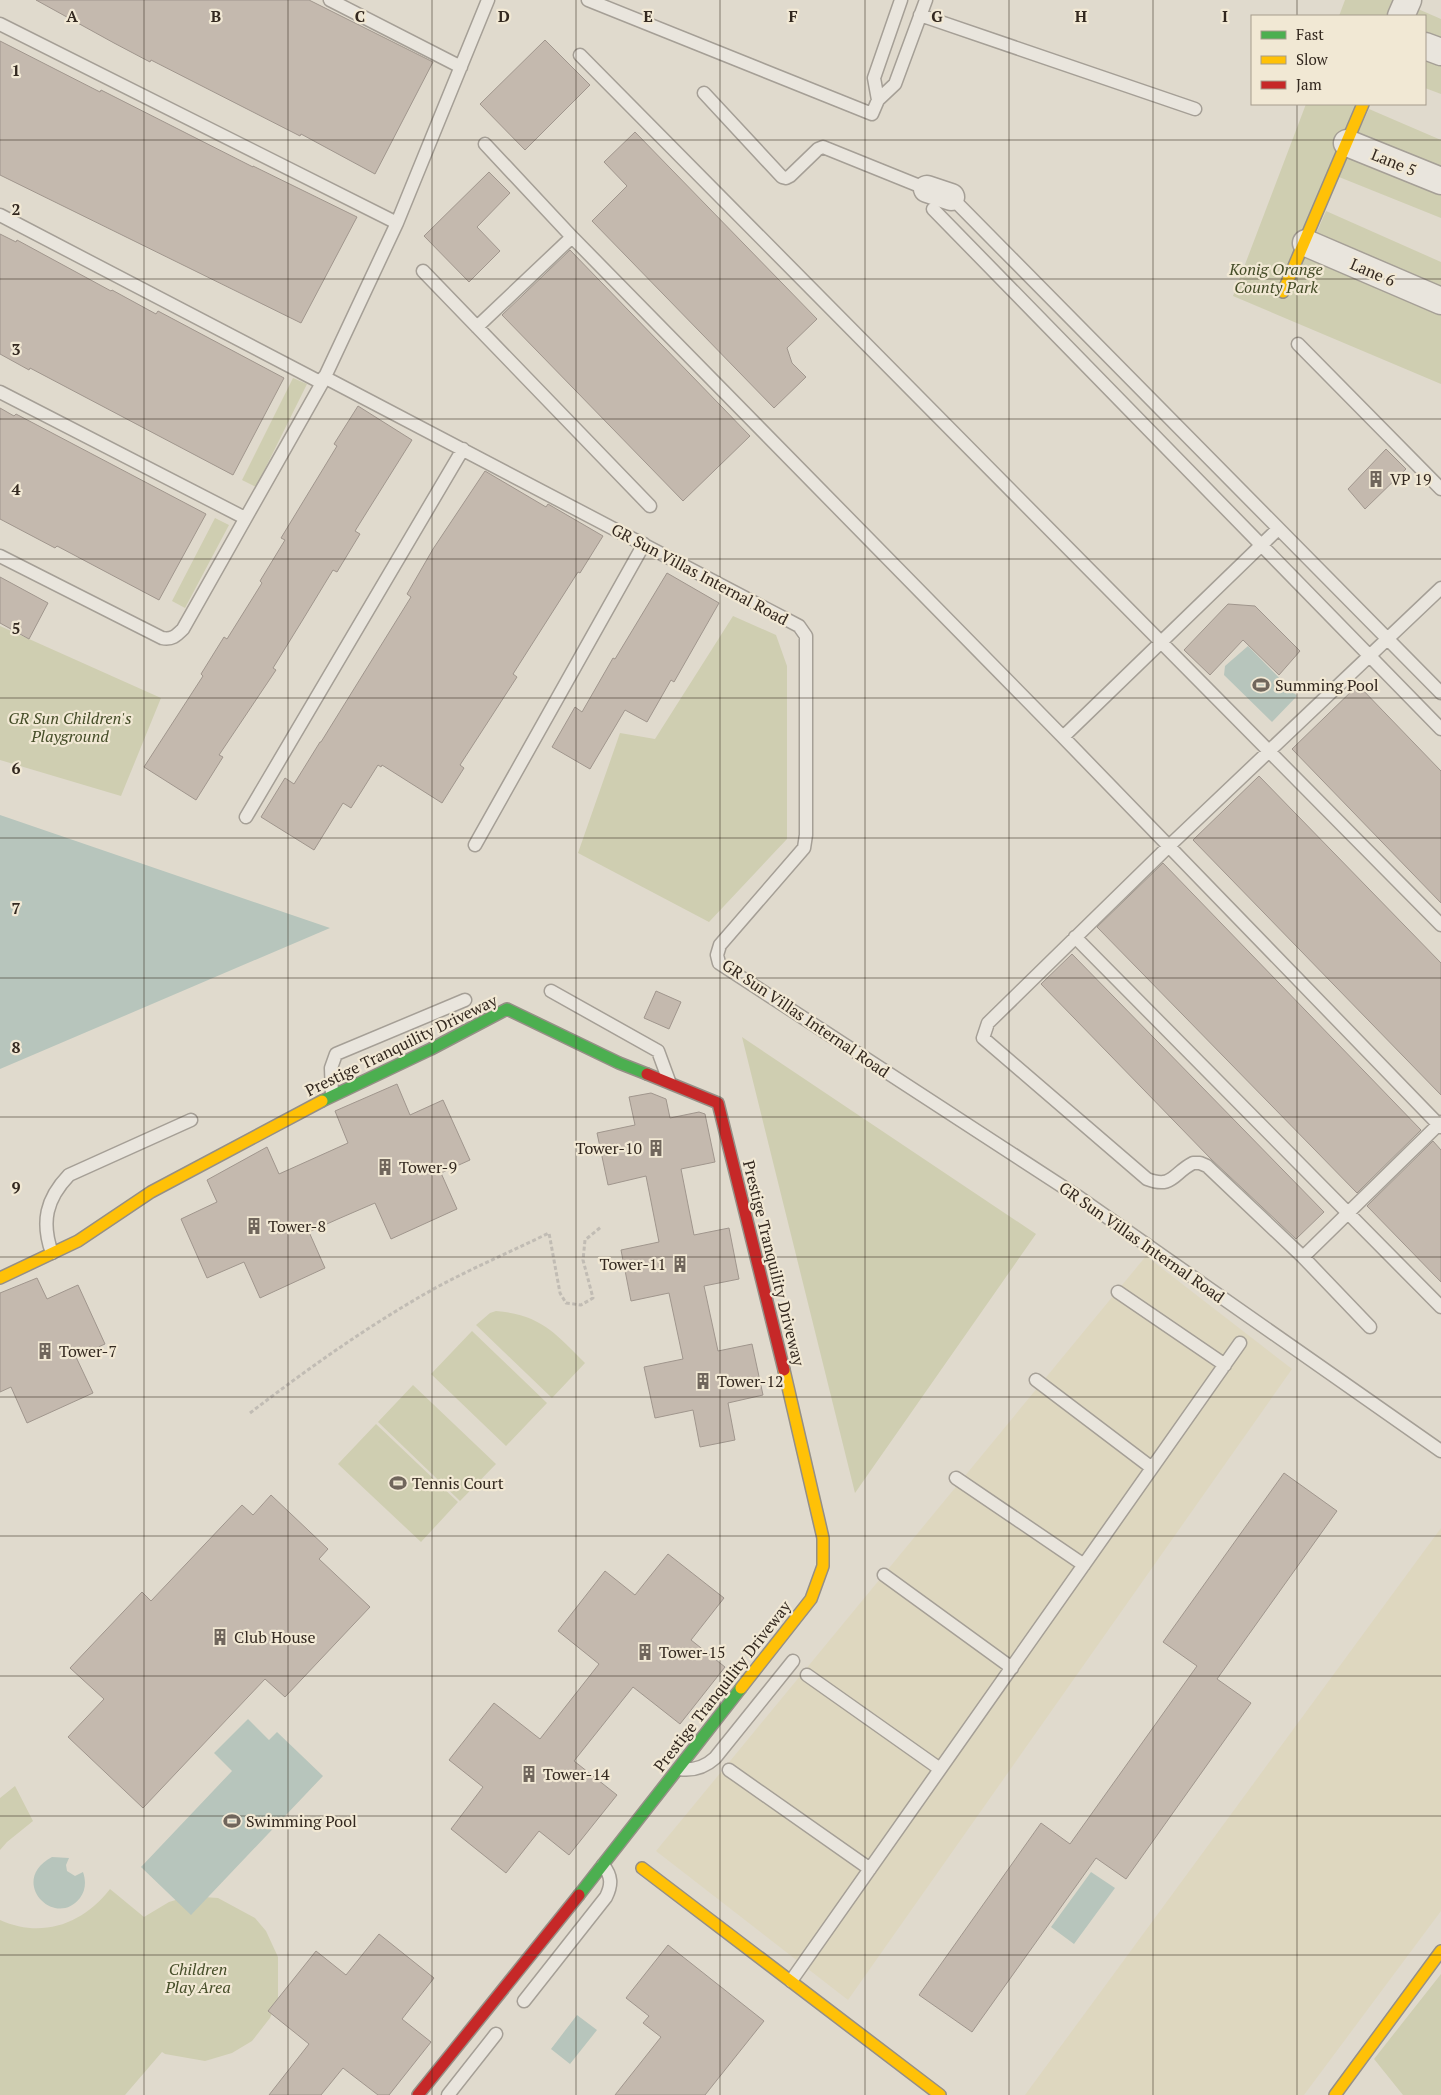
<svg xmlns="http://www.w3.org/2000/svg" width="1441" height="2095" font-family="'PT Serif',serif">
	<rect width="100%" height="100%" fill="#e0dacd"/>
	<path fill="#ded7bf" d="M1146 1256 1292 1369 848 2000 656 1851Z
		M1441 1528V1911L1304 2095H1025Z"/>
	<path fill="#cfceb1" d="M1345 0H1407L1400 16H1339Z
		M1418 9 1441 19V44L1425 37V16H1415Z
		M1425 57 1441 63V94L1425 88Z
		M1306 104H1360L1295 251 1441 314V384L1233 296Z
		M1369 109 1441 140V180L1352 145Z
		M1348 151 1441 189V218L1339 177Z
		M1326 211 1441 262V299L1311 245Z
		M293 378 307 384 256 487 242 480Z
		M215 518 229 525 185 608 172 601Z
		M733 616 776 635 787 666V839L709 922 578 853 620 733 655 739Z
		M0 626 161 698 121 796 0 760Z
		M742 1037 1036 1234 855 1493Z
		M496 1311C541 1315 555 1333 585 1363L552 1398 476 1325 490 1313Z
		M472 1331 547 1403 506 1446 431 1374Z
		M413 1385 496 1464 460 1501 378 1422Z
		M376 1424 458 1502 421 1542 338 1464Z
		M15 1786 33 1821 7 1842 0 1850V1798Z
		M110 1889 144 1917 169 1902 189 1896 218 1898 255 1918 266 1931 278 1957V1999L270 2018 252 2041 232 2053 205 2061 165 2054 162 2052 125 2095H0V1920C42 1939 83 1924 110 1889Z
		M1441 1974V2095H1403L1374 2059Z"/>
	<path fill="#b7c5bc" d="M1248 646 1297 696 1272 722 1224 675 1225 666Z
		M0 815 330 928 0 1069Z
		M248 1719 269 1740 277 1732 323 1776 191 1915 141 1867 232 1771 214 1753Z
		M52 1857 69 1858 66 1865 67 1871 75 1876 83 1872C86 1881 86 1890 80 1898 55 1930 7 1881 52 1857Z
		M1091 1872 1115 1888 1074 1944 1051 1927Z
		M577 2015 597 2030 570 2064 551 2049Z"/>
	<path fill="#c4b9ae" stroke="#a0968d" d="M36 0H309L433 62 375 174 301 134 300 136 151 60 150 62 114 43Z
		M545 40 590 85 525 150 480 104Z
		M0 41 100 92 101 90 253 167V166L357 217 301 323 0 175Z
		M635 132 817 319 787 348 792 363 806 377 774 408 592 221 627 186 604 162Z
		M489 172 510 193 477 227 500 251 469 282 424 236Z
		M0 234 16 242 17 240 111 291 112 290 156 314 158 311 284 378 233 475 30 368 29 370 0 354Z
		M570 250 750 436 683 501 502 315Z
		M358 406 412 440 355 531 360 534 337 572 333 570 302 621 273 668 276 670 219 755 223 757 196 800 144 767 203 676 201 674 224 637 227 639 262 583 260 581 285 540 281 538 337 446 334 444Z
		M0 408 14 416 16 414 206 514 159 600 57 546 55 548 0 519Z
		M1386 449 1406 469 1365 509 1348 489Z
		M485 471 546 507 548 504 603 536 580 573 578 572 513 674 517 677 460 765 464 768 442 803 382 765 381 767 378 765 351 808 343 803 314 850 261 817 285 778 294 784 320 742H321L411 597 407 594 433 549Z
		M667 573 719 603 674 682 671 680 647 722 625 710 590 769 552 747 575 707 582 712 613 658 615 659Z
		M0 577 48 603 29 639 0 623Z
		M1228 604 1255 606 1300 651 1279 675 1243 640 1210 675 1184 650Z
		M1358 685 1441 771V903L1292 749Z
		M1259 776 1441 963V1095L1193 840Z
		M1163 863 1421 1130 1357 1193 1097 927Z
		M1072 954 1324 1212 1296 1239 1211 1159 1041 984Z
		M656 991 681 1002 669 1029 644 1018Z
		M397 1084 410 1115 443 1100 470 1160 441 1173 457 1209 391 1239 375 1203 338 1219 309 1232 325 1268 260 1298 244 1262 207 1278 181 1219 217 1202 207 1180 267 1147 279 1174 348 1143 335 1111Z
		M651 1093 666 1099 670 1118 699 1112 705 1114 715 1162 681 1169 694 1235 729 1228 739 1279 704 1286 718 1351 752 1344 763 1395 728 1403 735 1440 700 1447 693 1410 655 1418 644 1367 683 1359 669 1293 631 1301 621 1250 659 1242 646 1176 608 1185 597 1133 635 1125 629 1097Z
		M1433 1141 1441 1150V1282L1367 1206Z
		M37 1278 47 1299 78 1285 105 1344 76 1357 93 1393 27 1423 11 1387 0 1392V1293Z
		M1284 1473 1337 1511 1217 1679 1251 1703 1126 1879 1096 1858 972 2032 919 1995 1041 1823 1070 1844 1197 1666 1163 1642Z
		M271 1495 328 1549 319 1559 370 1607 285 1697 265 1679 143 1808 68 1737 104 1699 70 1668 142 1592 151 1601 242 1505 253 1515Z
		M668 1554 724 1598 691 1640 725 1667 680 1724 633 1687 574 1761 617 1795 569 1855 539 1831 506 1873 451 1829 483 1787 449 1760 494 1703 540 1739 599 1664 558 1631 605 1571 635 1595Z
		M379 1934 434 1978 402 2019 431 2042 389 2095H378L343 2068 321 2095H269L309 2044 268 2011 316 1951 346 1975Z
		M668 1945 764 2021 705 2095H615L661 2037 643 2023 649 2016 626 1998Z"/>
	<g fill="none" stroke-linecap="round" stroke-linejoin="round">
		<g stroke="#a59f96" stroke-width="15">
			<path id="lane" d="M330 0 461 67
				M588 0 872 114 878 100
				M901 0 874 78 878 100 895 84 926 0
				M920 15 1195 109
				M0 24 397 223
				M580 55 1441 925
				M704 93 782 177 786 178 790 176 818 149 823 147 927 189
				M485 144 572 237 1063 737 1441 1127
				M951 197 1441 693
				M933 209 1441 729
				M0 215 322 383
				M423 271 650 506
				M477 327 572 237
				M1298 344 1441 489
				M324 377 799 626 806 636V835L804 848 720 945 717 955 719 963 1077 1196 1441 1451
				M0 392 245 518
				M0 556 162 638C172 640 176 636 183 629L322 383 397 223 488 0
				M1063 737 1278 529
				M246 817 463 449
				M475 845 644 544
				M1075 937 1441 1307
				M551 991 658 1051 669 1081
				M332 1095 331 1068 336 1054 465 1000
				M52 1253C41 1222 46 1199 69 1175L191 1120
				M1303 1257 1207 1166 1200 1163H1193C1173 1173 1173 1189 1147 1179L983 1038 988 1023 1169 846 1441 588
				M1118 1292 1225 1365
				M1370 1327 1303 1257 1441 1122
				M1036 1380 1152 1468
				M956 1478 1084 1565
				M884 1575 1012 1668
				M807 1675 940 1769
				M679 1769C693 1771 704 1768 715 1758L793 1661
				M729 1770 870 1869
				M791 1981 1240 1343
				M524 2001 606 1897C612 1885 612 1876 603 1865
				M448 2095 496 2034"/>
		</g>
		<g stroke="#a59f96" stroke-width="29">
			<path id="street" d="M1401 16 1408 0
				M1425 46 1441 52
				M1347 143 1441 181
				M927 189 951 197
				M1306 243 1441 301"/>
		</g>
		<g stroke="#958f86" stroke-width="14">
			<path id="fast" d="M322 1101 431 1049 507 1009 619 1063 647 1074
				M579 1895 741 1688"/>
		</g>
		<g stroke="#958f86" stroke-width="14">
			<path id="slow" d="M1283 292 1363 104
				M0 1278 78 1241 151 1192 322 1101
				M741 1688 811 1599 823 1566V1538L784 1370
				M642 1868 940 2095
				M1335 2095 1441 1951"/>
		</g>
		<g stroke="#958f86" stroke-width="14">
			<path id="jam" d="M647 1074 718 1103 784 1370
				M418 2095 579 1895"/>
		</g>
		<path stroke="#c1bcb4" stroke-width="3" stroke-dasharray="4 2.5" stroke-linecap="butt" d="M250 1413C310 1367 372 1323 439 1286 475 1267 512 1251 549 1233L560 1293 566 1303 581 1305 593 1298 583 1260 585 1240 601 1227"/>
		<use href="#lane" stroke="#e9e5dd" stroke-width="12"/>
		<use href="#street" stroke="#e9e5dd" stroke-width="26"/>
		<use href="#fast" stroke="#4caf50" stroke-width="11"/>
		<use href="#slow" stroke="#ffc107" stroke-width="11"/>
		<use href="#jam" stroke="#c62828" stroke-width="11"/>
	</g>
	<path fill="none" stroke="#33281f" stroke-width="1" stroke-opacity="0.55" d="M144 0V2095M288 0V2095M432 0V2095M576 0V2095M720 0V2095M865 0V2095M1009 0V2095M1153 0V2095M1297 0V16M1297 104V2095M0 140H1441M0 279H1441M0 419H1441M0 559H1441M0 698H1441M0 838H1441M0 978H1441M0 1117H1441M0 1257H1441M0 1397H1441M0 1536H1441M0 1676H1441M0 1816H1441M0 1955H1441"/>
	<defs>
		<g id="building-bare" transform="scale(1.35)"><path d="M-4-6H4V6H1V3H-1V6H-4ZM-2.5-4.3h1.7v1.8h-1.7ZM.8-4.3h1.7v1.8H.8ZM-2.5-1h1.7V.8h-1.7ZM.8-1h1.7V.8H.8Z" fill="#70665c" stroke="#f1e8d4" stroke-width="2.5" paint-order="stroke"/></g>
		<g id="stadium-bare" transform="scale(1.35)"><path d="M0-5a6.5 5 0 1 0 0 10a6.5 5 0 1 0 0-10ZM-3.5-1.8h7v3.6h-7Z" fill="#70665c" stroke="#f1e8d4" stroke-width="2.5" paint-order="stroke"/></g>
	</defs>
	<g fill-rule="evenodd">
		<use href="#building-bare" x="1376" y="479"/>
		<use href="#stadium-bare" x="1261" y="685"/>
		<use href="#building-bare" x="656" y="1148"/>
		<use href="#building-bare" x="385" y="1167"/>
		<use href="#building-bare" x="254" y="1226"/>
		<use href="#building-bare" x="680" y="1264"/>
		<use href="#building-bare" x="45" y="1351"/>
		<use href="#building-bare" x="703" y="1381"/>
		<use href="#stadium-bare" x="398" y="1483"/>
		<use href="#building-bare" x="220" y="1637"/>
		<use href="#building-bare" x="645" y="1652"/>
		<use href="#building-bare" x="529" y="1774"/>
		<use href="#stadium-bare" x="232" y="1821"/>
	</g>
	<g text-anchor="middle" stroke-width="4.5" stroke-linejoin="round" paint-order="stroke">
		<g font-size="16" fill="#33281f" stroke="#f1e8d4">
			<text transform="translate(1394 162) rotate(22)" y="6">Lane 5</text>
			<text transform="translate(1373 272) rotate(23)" y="6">Lane 6</text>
			<text transform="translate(700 574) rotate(28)" y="6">GR Sun Villas Internal Road</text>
			<text transform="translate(806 1018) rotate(34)" y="6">GR Sun Villas Internal Road</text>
			<text transform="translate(401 1045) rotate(-26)" y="6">Prestige Tranquility Driveway</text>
			<text transform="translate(1142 1242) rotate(35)" y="6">GR Sun Villas Internal Road</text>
			<text transform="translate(774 1263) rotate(76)" y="6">Prestige Tranquility Driveway</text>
			<text transform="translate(722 1686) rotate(-52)" y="6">Prestige Tranquility Driveway</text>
		</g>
		<g font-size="16" font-style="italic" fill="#454d28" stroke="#f1e8d4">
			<text x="1276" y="275">Konig Orange<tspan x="1276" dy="18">County Park</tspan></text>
			<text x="70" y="724">GR Sun Children's<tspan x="70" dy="18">Playground</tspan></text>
			<text x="198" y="1975">Children<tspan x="198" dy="18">Play Area</tspan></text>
		</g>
		<g font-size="16" fill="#33281f" stroke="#f1e8d4" text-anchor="start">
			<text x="1390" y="485">VP 19</text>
			<text x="1275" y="691">Summing Pool</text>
			<text x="642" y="1154" text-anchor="end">Tower-10</text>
			<text x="399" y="1173">Tower-9</text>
			<text x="268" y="1232">Tower-8</text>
			<text x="666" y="1270" text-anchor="end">Tower-11</text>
			<text x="59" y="1357">Tower-7</text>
			<text x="717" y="1387">Tower-12</text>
			<text x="412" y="1489">Tennis Court</text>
			<text x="234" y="1643">Club House</text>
			<text x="659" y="1658">Tower-15</text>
			<text x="543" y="1780">Tower-14</text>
			<text x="246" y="1827">Swimming Pool</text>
		</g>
	</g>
	<g font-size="16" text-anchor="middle" font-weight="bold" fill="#33281f" stroke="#f1e8d4" stroke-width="4.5" stroke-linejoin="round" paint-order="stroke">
		<text x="72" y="22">A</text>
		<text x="216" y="22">B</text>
		<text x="360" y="22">C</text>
		<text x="504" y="22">D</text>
		<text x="648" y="22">E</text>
		<text x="793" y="22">F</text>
		<text x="937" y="22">G</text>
		<text x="1081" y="22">H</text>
		<text x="1225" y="22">I</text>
		<text x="16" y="76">1</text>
		<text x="16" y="215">2</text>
		<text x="16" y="355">3</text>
		<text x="16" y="495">4</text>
		<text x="16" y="634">5</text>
		<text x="16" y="774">6</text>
		<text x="16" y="914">7</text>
		<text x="16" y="1053">8</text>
		<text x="16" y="1193">9</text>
	</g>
	<rect x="1251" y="15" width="175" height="90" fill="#f1e8d4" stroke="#a59b8c"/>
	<rect x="1261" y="31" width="25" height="8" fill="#4caf50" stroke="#a59b8c"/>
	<text x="1296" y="40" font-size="15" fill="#33281f">Fast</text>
	<rect x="1261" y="56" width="25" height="8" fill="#ffc107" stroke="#a59b8c"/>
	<text x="1296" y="65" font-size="15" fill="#33281f">Slow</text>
	<rect x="1261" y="81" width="25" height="8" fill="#c62828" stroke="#a59b8c"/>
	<text x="1296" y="90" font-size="15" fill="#33281f">Jam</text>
</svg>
